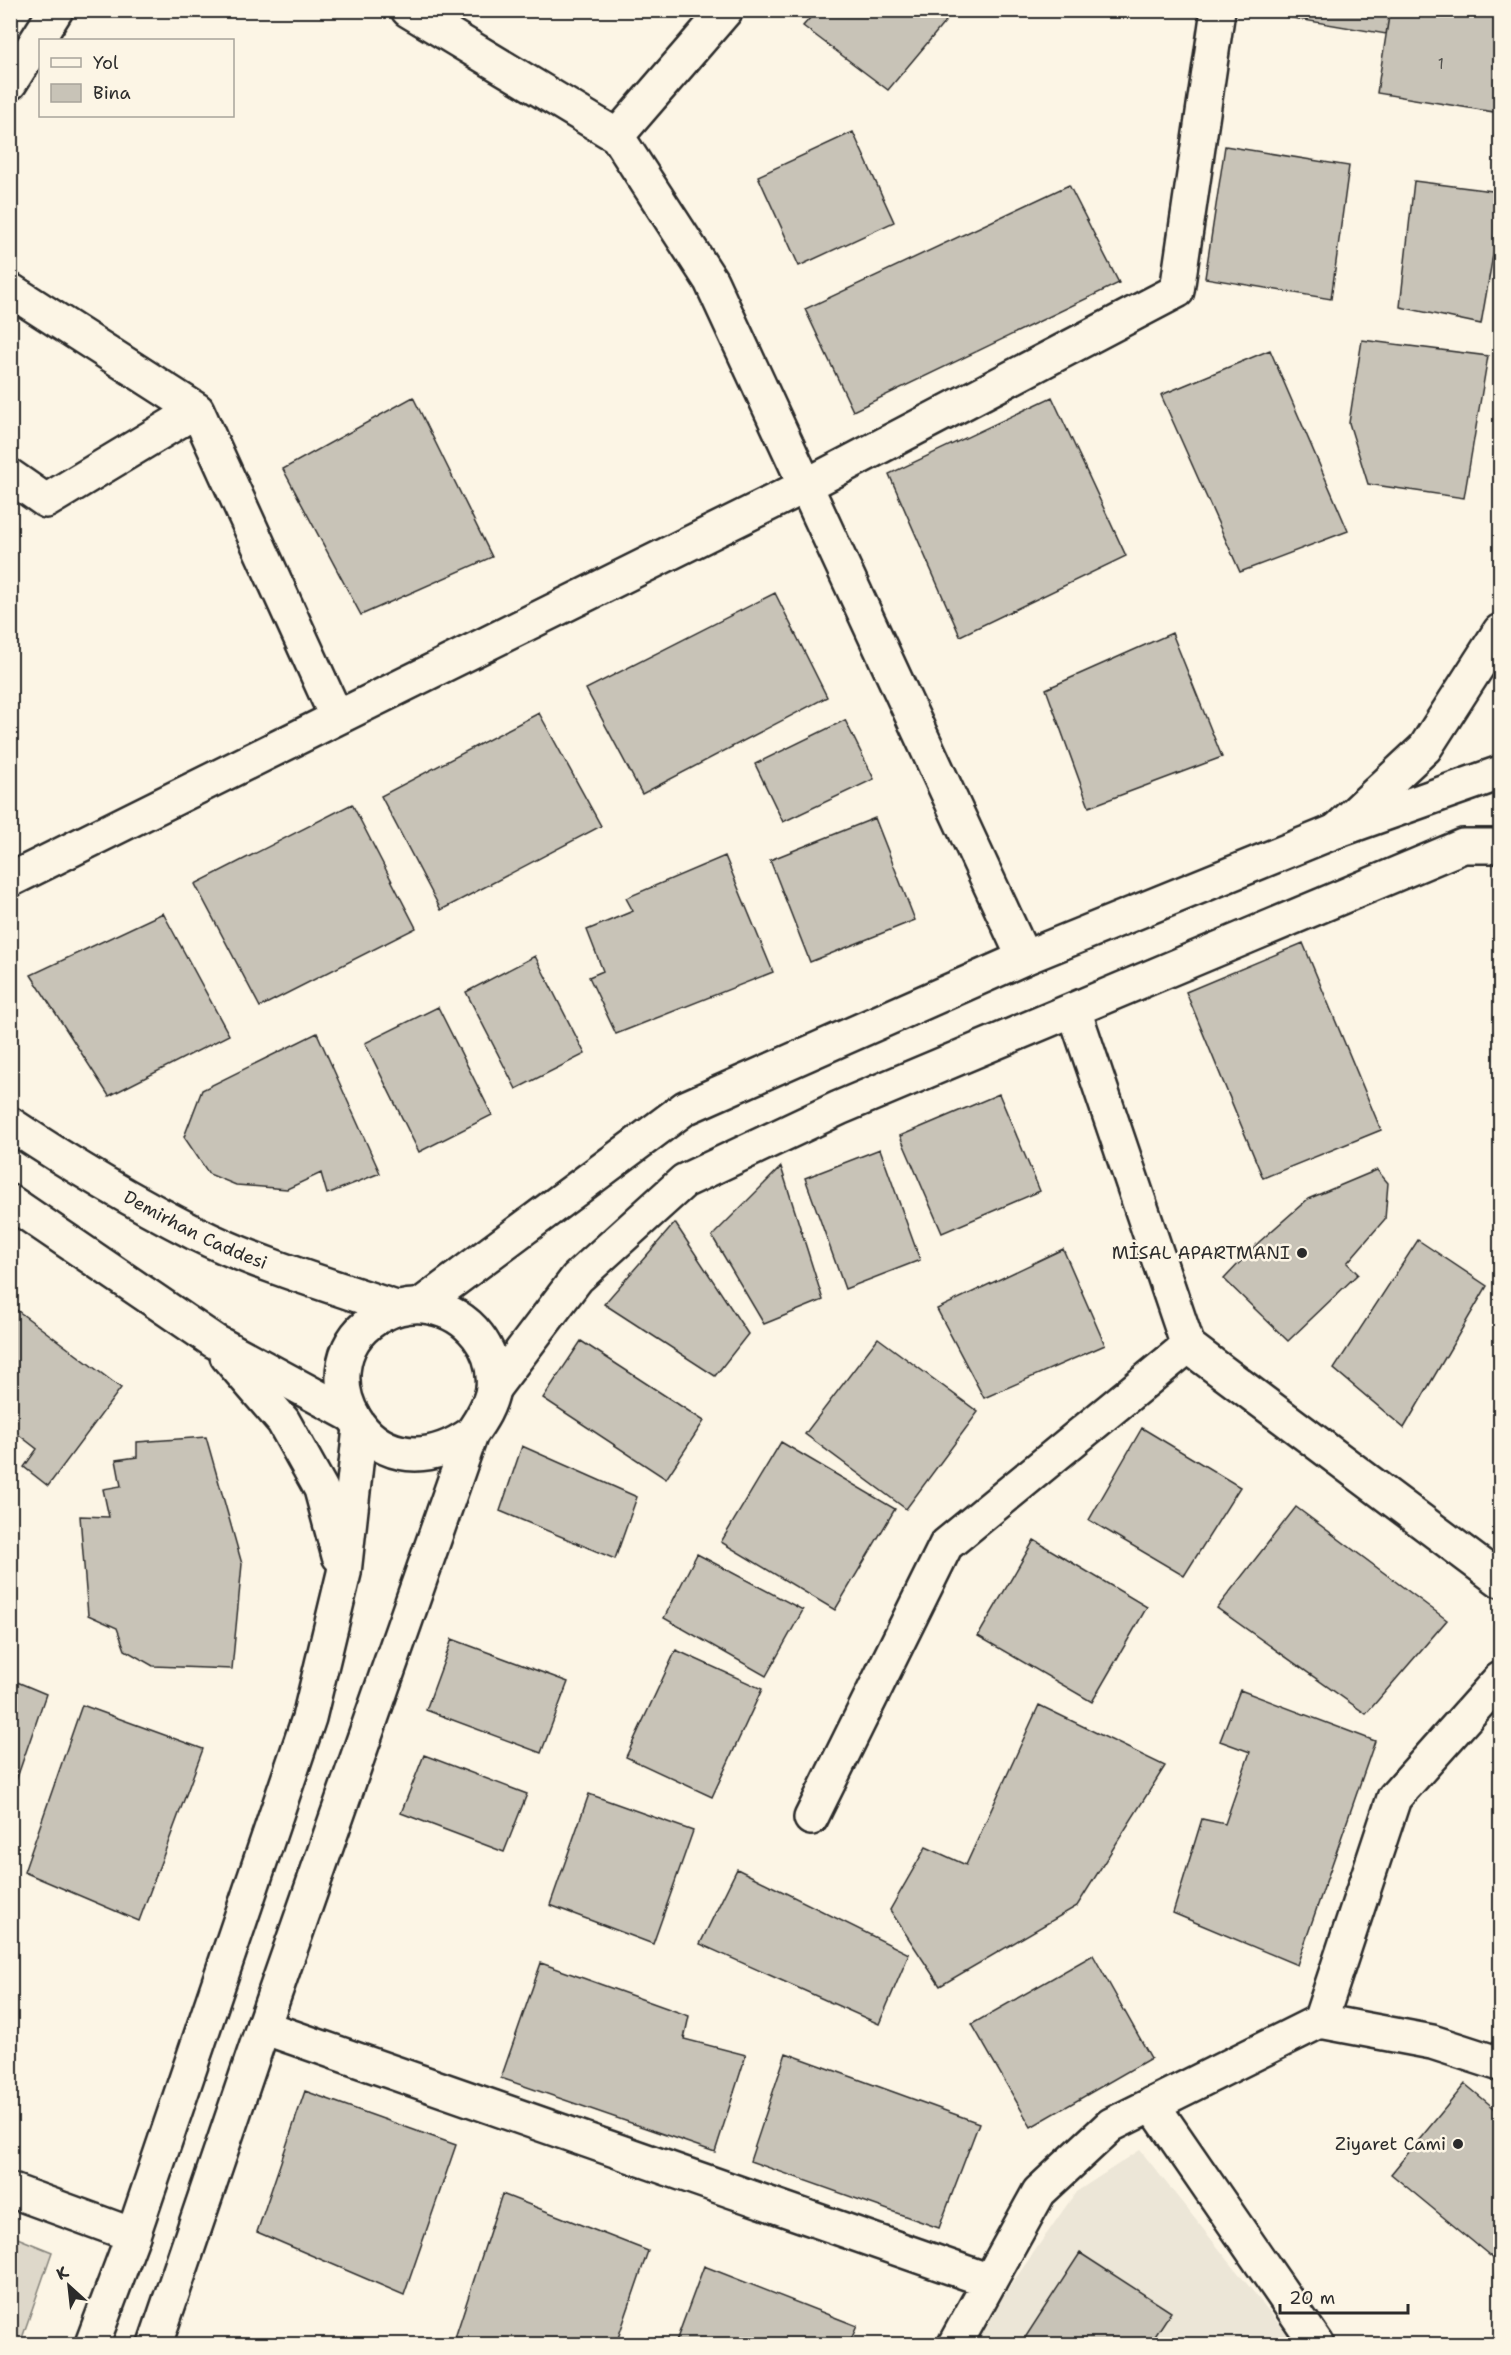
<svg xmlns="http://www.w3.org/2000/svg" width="1511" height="2355" font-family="'Shantell Sans',sans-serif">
	<rect width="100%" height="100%" fill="#fcf5e5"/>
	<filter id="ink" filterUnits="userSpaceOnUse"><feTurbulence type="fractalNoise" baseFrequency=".0167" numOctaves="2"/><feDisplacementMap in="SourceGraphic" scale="12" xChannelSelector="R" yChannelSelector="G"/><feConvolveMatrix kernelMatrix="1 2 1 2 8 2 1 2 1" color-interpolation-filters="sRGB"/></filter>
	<g filter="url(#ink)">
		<path fill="#ece6d7" d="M1140 2150 1295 2344H974L992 2312 1076 2192Z"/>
		<path fill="#ded8ca" stroke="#84827a" stroke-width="1.5" d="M10 2235 52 2252 20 2344H11Z"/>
		<path fill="#c8c3b7" stroke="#2b2b2b" stroke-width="1.5" d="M817 10H955L888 90 803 26Z
			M1246 10H1390L1386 34Z
			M1390 10H1500V113L1377 93Z
			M853 132 894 222 799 266 758 176Z
			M1225 146 1349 166 1331 299 1205 278Z
			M1414 181 1500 192V215L1481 324 1400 307Z
			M1069 185 1119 283 853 411 805 309Z
			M1362 340 1488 356 1464 498 1368 484 1349 423Z
			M1270 350 1348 531 1240 572 1161 395Z
			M413 397 492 557 361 615 283 469Z
			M1052 397 1126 556 960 636 889 474Z
			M775 593 827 697 642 794 586 689Z
			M1172 633 1222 757 1089 807 1046 689Z
			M539 713 601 826 441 910 381 796Z
			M845 720 874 779 783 822 755 764Z
			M352 804 416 928 260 1007 195 884Z
			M875 818 915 920 810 962 770 860Z
			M725 856 773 972 616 1034 589 977 603 971 587 930 633 911 626 898Z
			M163 913 229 1035 109 1096 31 975Z
			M1303 943 1381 1130 1263 1178 1186 992Z
			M535 956 585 1054 516 1089 466 992Z
			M438 1007 492 1115 419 1152 365 1043Z
			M317 1033 380 1173 327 1194 321 1173 287 1189 236 1185 209 1174 184 1137 202 1090Z
			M999 1094 1040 1191 942 1233 900 1136Z
			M880 1149 920 1260 845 1289 805 1178Z
			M781 1167 823 1300 764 1324 712 1236Z
			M1377 1170 1388 1183 1385 1219 1347 1263 1358 1274 1288 1341 1224 1279 1259 1242 1308 1199Z
			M675 1223 748 1334 715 1376 604 1304Z
			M1418 1240 1487 1286 1404 1428 1334 1369Z
			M1063 1249 1105 1345 984 1398 937 1309Z
			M10 1305 121 1388 48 1486 24 1467 37 1449 10 1428Z
			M878 1338 978 1412 906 1509 805 1434Z
			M581 1341 704 1421 666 1479 543 1398Z
			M1142 1428 1240 1487 1184 1576 1089 1520Z
			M206 1437 242 1564 232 1669 153 1666 125 1650 117 1628 88 1615 80 1516 109 1517 103 1489 121 1486 116 1460 137 1457V1442Z
			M781 1442 895 1509 835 1610 721 1542Z
			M522 1446 637 1497 615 1559 500 1511Z
			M1296 1507 1447 1620 1366 1714 1217 1608Z
			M1034 1540 1147 1607 1092 1702 978 1636Z
			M697 1554 803 1610 766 1676 664 1618Z
			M452 1639 568 1682 541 1753 426 1710Z
			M676 1650 762 1689 712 1797 626 1757Z
			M10 1679 46 1694 10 1798Z
			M1240 1690 1375 1741 1297 1965 1173 1913 1202 1819 1225 1824 1250 1752 1220 1741Z
			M82 1705 203 1749 139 1921 24 1872Z
			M1039 1705 1165 1766 1077 1906 940 1986 890 1910 926 1847 966 1865Z
			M424 1755 527 1794 504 1852 401 1813Z
			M589 1794 693 1831 653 1944 550 1905Z
			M737 1869 909 1954 879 2024 700 1944Z
			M1093 1955 1151 2058 1031 2127 972 2024Z
			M541 1963 689 2016 684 2039 746 2055 715 2152 501 2078Z
			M786 2053 979 2123 939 2228 750 2161Z
			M1465 2084 1500 2113V2264L1391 2174Z
			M305 2091 456 2145 404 2295 257 2232Z
			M502 2194 648 2251 616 2344H453Z
			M1080 2253 1171 2312 1150 2344H1021Z
			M704 2266 857 2326 849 2344H675Z"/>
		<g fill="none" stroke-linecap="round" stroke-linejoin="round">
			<g stroke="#2b2b2b" stroke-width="38">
				<path id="street" d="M408 10 617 136 711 281 1024 958
					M10 83 56 10
					M617 136 726 10
					M10 290 197 410 337 718
					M10 476 46 501 197 410
					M1336 831 1425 748 1500 631
					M10 880 805 486 1177 291 1218 10
					M1074 1010 1188 1346 1500 1580
					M811 1818 946 1545 1188 1346
					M1320 2021 1432 2042 1500 2064
					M263 2027 990 2281
					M1152 2104 1317 2344
					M10 2190 133 2235
					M955 2344 1039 2192 1111 2125 1320 2021 1394 1798 1500 1679"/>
			</g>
			<g stroke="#2b2b2b" stroke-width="38">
				<g id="secondary">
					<path id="s1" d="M10 1124C70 1164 132 1201 195 1233 259 1265 329 1285 396 1308"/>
					<path d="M10 1202 214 1341 353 1416"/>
					<path d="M421 1305 685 1108 1024 958 1336 831 1500 773"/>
					<path d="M227 1356 283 1421 321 1489 339 1556"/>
					<path d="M493 1389 577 1278 684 1181 839 1108 1463 846H1500"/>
					<path d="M92 2344 133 2235 309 1718 344 1573 360 1428"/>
					<path d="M155 2344 263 2027 471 1434C481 1420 490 1406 493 1389 497 1349 469 1314 430 1307 413 1304 397 1307 382 1315 295 1359 366 1507 471 1434"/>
				</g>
			</g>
			<use href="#street" stroke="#fcf5e5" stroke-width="33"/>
			<use href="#secondary" stroke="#fcf5e5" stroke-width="33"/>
		</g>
	</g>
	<g fill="#2b2b2b" stroke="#fcf5e5" stroke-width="2">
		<circle cx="1302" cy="1253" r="6"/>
		<circle cx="1458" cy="2144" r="6"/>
	</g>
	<g text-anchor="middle" stroke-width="5" stroke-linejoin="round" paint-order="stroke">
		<g font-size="15" fill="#52514e">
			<text x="1441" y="69">1</text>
		</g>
		<g font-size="18" fill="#2b2b2b" stroke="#fcf5e5">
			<text dy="6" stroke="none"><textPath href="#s1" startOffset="214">Demirhan Caddesi</textPath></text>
		</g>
		<g font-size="18" fill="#2b2b2b" stroke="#fcf5e5" text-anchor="end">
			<text x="1290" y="1259">MİSAL APARTMANI</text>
			<text x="1446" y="2150">Ziyaret Cami</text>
		</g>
	</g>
	<rect width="1511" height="2355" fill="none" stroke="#fcf5e5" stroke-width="36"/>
	<rect x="18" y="18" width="1475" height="2319" fill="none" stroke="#2b2b2b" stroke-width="2" filter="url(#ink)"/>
	<rect x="39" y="39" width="195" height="78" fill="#fcf5e5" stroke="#a8a49b" stroke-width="1.5"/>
	<rect x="51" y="58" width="30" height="9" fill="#fcf5e5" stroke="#a8a49b" stroke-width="1.5"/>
	<text x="93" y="69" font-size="18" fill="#2b2b2b">Yol</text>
	<rect x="51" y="84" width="30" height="18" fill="#c8c3b7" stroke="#a8a49b" stroke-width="1.5"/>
	<text x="93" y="99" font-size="18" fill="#2b2b2b">Bina</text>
	<g transform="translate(69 2286) rotate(333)" stroke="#fcf5e5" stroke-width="4.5" paint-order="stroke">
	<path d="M0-4.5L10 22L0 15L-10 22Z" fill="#2b2b2b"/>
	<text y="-9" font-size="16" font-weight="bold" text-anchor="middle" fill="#2b2b2b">K</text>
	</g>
	<path d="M1280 2304v9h128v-9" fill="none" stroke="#2b2b2b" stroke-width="3"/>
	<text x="1289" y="2304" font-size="18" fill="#2b2b2b" stroke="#fcf5e5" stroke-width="4.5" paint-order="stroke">20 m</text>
</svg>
